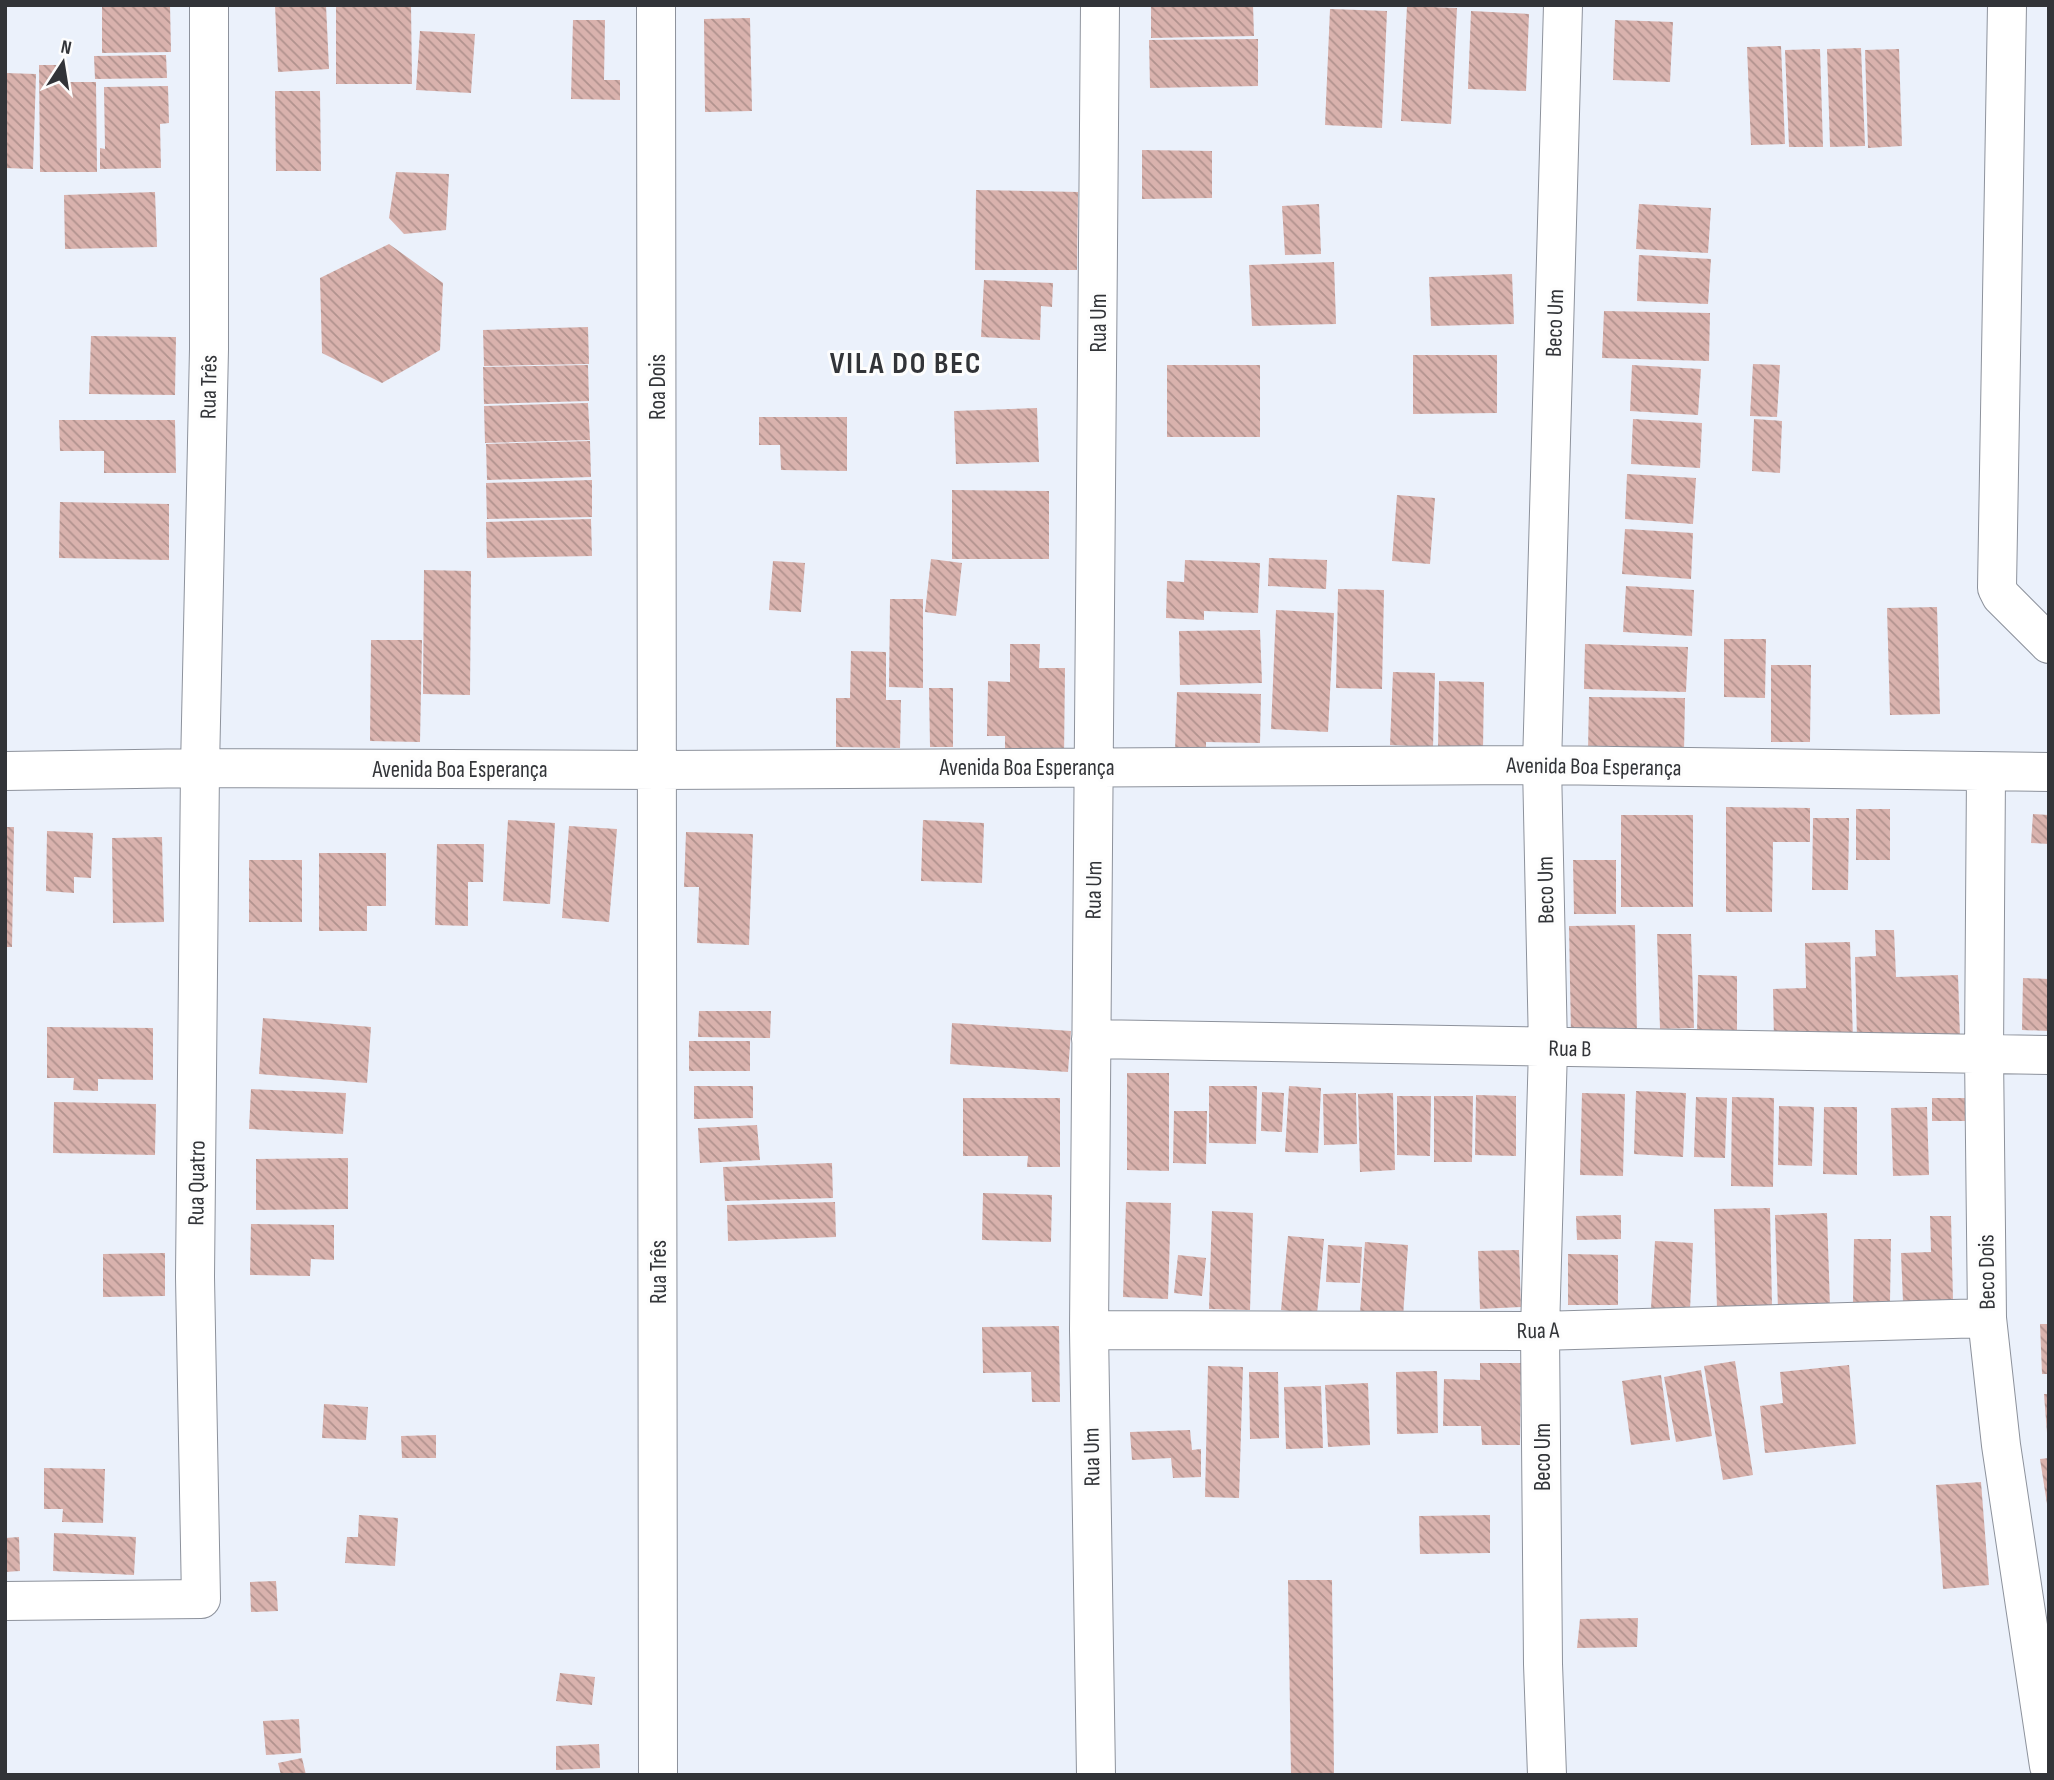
<svg xmlns="http://www.w3.org/2000/svg" width="2054" height="1780" font-family="'Sofia Sans Condensed',sans-serif">
	<defs>
		<pattern id="building-back-hatch" width="6" height="6" patternUnits="userSpaceOnUse" patternTransform="scale(1.75)"><rect width="6" height="6" fill="#d9b2ad"/><path d="M-1 5l2 2M0 0l6 6M5-1l2 2" fill="none" stroke="#b1928e"/></pattern>
	</defs>
	<rect width="100%" height="100%" fill="#ebf1fb"/>
	<path fill="url(#building-back-hatch)" d="M102 5H170L171 52 102 53Z
		M275 5H326L329 69 278 72Z
		M336 5H411L412 84H336Z
		M1151 5H1253L1254 36 1151 38Z
		M1407 6 1457 8 1451 124 1401 121Z
		M1330 9 1387 11 1382 128 1325 125Z
		M1471 11 1529 14 1526 91 1468 89Z
		M750 18 752 111 705 112 704 19Z
		M573 20H605L604 80H620V100L571 99Z
		M1615 20 1673 22 1670 82 1613 80Z
		M420 31 475 34 471 93 416 90Z
		M1258 39V86L1150 88 1149 40Z
		M1781 46 1785 144 1751 145 1747 47Z
		M1861 48 1865 146 1830 147 1827 49Z
		M1820 49 1823 147H1789L1785 50Z
		M1899 49 1902 146 1868 148 1865 50Z
		M166 55 167 78 95 79 94 56Z
		M39 65H66V82H96L97 172H40Z
		M5 73 36 74 33 169 5 168Z
		M168 86 169 123 160 124 161 168 100 169V148L105 149 104 87Z
		M275 91H320L321 171H276Z
		M1142 150 1212 151V198L1142 199Z
		M396 172 449 174 446 230 404 234 389 218Z
		M976 190 1078 192 1077 270H975Z
		M155 192 157 247 65 249 64 195Z
		M1319 204 1321 254 1285 255 1282 206Z
		M1639 204 1711 208 1708 253 1636 249Z
		M389 244 443 283 440 350 382 383 322 353 320 278Z
		M1639 255 1711 259 1708 304 1637 301Z
		M1334 262 1336 324 1252 326 1249 265Z
		M1512 274 1514 324 1431 326 1429 277Z
		M984 280 1053 283 1052 307 1041 306 1040 340 981 337Z
		M1604 311 1710 313 1709 361 1602 358Z
		M588 327 589 364 484 366 483 330Z
		M91 336 176 337 175 395 89 394Z
		M1413 355H1497V413L1413 414Z
		M1753 364 1780 365 1777 417 1750 416Z
		M588 365 589 401 484 404 483 367Z
		M1167 365H1260V437H1167Z
		M1632 365 1701 369 1698 415 1630 411Z
		M588 403 590 440 485 443 484 406Z
		M1037 408 1039 462 956 464 954 411Z
		M759 417H847V471L781 470 780 445H759Z
		M1633 419 1702 423 1700 468 1631 464Z
		M1754 419 1782 421 1780 473 1752 471Z
		M59 420H175L176 473H104V451H60Z
		M590 441 591 477 487 480 486 444Z
		M1627 474 1696 478 1693 524 1625 519Z
		M592 480V517L487 519 486 483Z
		M952 490 1049 491V559H952Z
		M1397 495 1435 498 1430 564 1392 561Z
		M60 502 169 504V560L59 558Z
		M591 519 592 556 487 558 486 522Z
		M1625 529 1693 533 1691 579 1622 574Z
		M1269 558 1327 560 1326 589 1268 586Z
		M931 559 962 563 956 616 925 612Z
		M1185 560 1260 563 1258 613 1204 611V620L1166 618 1167 581 1184 582Z
		M773 561 805 563 801 612 769 610Z
		M424 570 471 571 470 695 423 694Z
		M1626 586 1694 590 1692 636 1623 632Z
		M1338 589 1384 590 1382 689 1336 688Z
		M890 599H923V688L889 687Z
		M1937 607 1940 714 1890 715 1887 608Z
		M1276 610 1334 613 1328 732 1271 729Z
		M1260 630 1262 683 1180 685 1179 631Z
		M1724 639H1766L1765 698 1724 697Z
		M371 640H422L420 742 370 741Z
		M1010 644H1040L1039 668H1065L1064 758 1005 757V736H987L988 681 1010 682Z
		M1585 644 1688 647 1686 692 1584 689Z
		M851 651 886 652V700H901L900 748 836 747V698H850Z
		M1771 665H1811L1810 742H1771Z
		M1393 672 1435 673 1433 747 1390 745Z
		M1439 681 1484 682 1483 750 1438 749Z
		M929 688H953V747H930Z
		M1177 692 1261 694 1260 743 1206 742V752L1175 751Z
		M1589 697 1685 698 1684 752 1588 751Z
		M1726 807 1810 808V842H1773L1772 912H1726Z
		M1856 809H1890V860H1856Z
		M2033 814 2049 815V844L2031 843Z
		M1621 815H1693V907H1621Z
		M1813 818H1849L1848 890H1812Z
		M508 820 555 823 550 904 503 901Z
		M923 820 984 823 982 883 921 881Z
		M569 826 617 829 609 922 562 918Z
		M5 827H14L12 947H5Z
		M47 831 93 833 91 878 74 877V893L46 891Z
		M686 832 753 834 749 945 697 943 699 887H684Z
		M162 837 164 922 113 923 112 838Z
		M437 844H484L483 882H468V926L435 925Z
		M319 853H386V906H367V931H319Z
		M249 860H302V922H249Z
		M1573 860H1616V914H1574Z
		M1635 925 1637 1035 1571 1036 1569 926Z
		M1875 930H1894L1896 977 1958 975 1960 1037 1857 1040 1855 957 1876 956Z
		M1657 934H1691L1694 1028 1660 1029Z
		M1850 942 1853 1040 1774 1042 1773 989 1806 988 1805 943Z
		M1698 975 1737 976V1036L1697 1035Z
		M2023 978 2049 979V1031L2022 1030Z
		M699 1011H771L770 1038 698 1037Z
		M263 1018 371 1027 367 1083 259 1074Z
		M952 1023 1071 1031 1068 1072 950 1064Z
		M47 1027 153 1028V1080L98 1079V1091L73 1090 74 1078H47Z
		M689 1041H750V1071H689Z
		M1127 1073H1169V1171L1127 1170Z
		M694 1086H753V1118L694 1119Z
		M1209 1086H1257L1256 1144 1209 1143Z
		M1289 1086 1321 1088 1318 1153 1285 1152Z
		M251 1089 346 1093 343 1134 249 1129Z
		M1636 1091 1686 1093 1683 1157 1634 1154Z
		M1262 1092 1284 1093 1282 1132 1261 1131Z
		M1356 1093 1357 1144 1324 1145 1323 1094Z
		M1393 1093 1395 1170 1360 1172 1358 1094Z
		M1582 1093 1625 1094 1623 1176 1580 1175Z
		M1476 1095 1516 1096V1156L1475 1155Z
		M1397 1096H1431L1430 1156 1397 1155Z
		M1434 1096H1473L1472 1162H1434Z
		M1696 1097 1727 1098 1725 1158 1694 1157Z
		M1732 1097 1774 1098 1773 1187 1731 1186Z
		M963 1098H1060V1167H1027L1028 1156H963Z
		M1932 1098H1967V1121H1932Z
		M54 1102 156 1104 155 1155 53 1153Z
		M1779 1106 1814 1107 1812 1166 1778 1165Z
		M1824 1107H1857V1175L1823 1174Z
		M1927 1107 1929 1175 1893 1176 1891 1108Z
		M1174 1111H1207L1206 1164 1173 1163Z
		M757 1125 760 1160 700 1163 698 1128Z
		M348 1158V1209L256 1210V1159Z
		M832 1163 833 1198 725 1201 723 1167Z
		M983 1193 1052 1195 1051 1242 982 1240Z
		M835 1202 836 1237 728 1241 727 1205Z
		M1126 1202 1171 1203 1168 1299 1123 1297Z
		M1770 1208 1772 1307 1717 1308 1714 1209Z
		M1212 1211 1253 1213 1250 1310 1209 1309Z
		M1827 1213 1830 1308 1778 1309 1775 1215Z
		M1621 1215V1239L1577 1240 1576 1216Z
		M1930 1216H1951L1953 1301 1903 1302 1901 1253 1931 1252Z
		M251 1224 334 1225V1260L311 1259 310 1276 250 1275Z
		M1288 1236 1324 1239 1317 1314 1281 1310Z
		M1854 1239H1891L1890 1302H1853Z
		M1655 1241 1693 1243 1690 1310 1651 1308Z
		M1365 1242 1408 1245 1403 1317 1360 1313Z
		M1328 1245 1362 1247 1360 1283 1326 1282Z
		M1519 1250 1521 1307 1480 1309 1478 1251Z
		M165 1253V1296L103 1297V1254Z
		M1568 1254 1618 1255V1305H1568Z
		M1178 1255 1206 1258 1202 1296 1174 1293Z
		M2040 1324H2049V1374H2042Z
		M1059 1326 1060 1402H1032L1031 1372 983 1373 982 1327Z
		M1735 1361 1753 1475 1723 1480 1704 1366Z
		M1480 1363H1521L1520 1445H1482L1481 1426H1443L1444 1379 1480 1380Z
		M1849 1365 1856 1444 1765 1453 1760 1406 1783 1403 1780 1372Z
		M1208 1366 1243 1367 1239 1498 1205 1497Z
		M1701 1370 1712 1436 1676 1442 1664 1377Z
		M1437 1371 1438 1433 1397 1434 1396 1372Z
		M1249 1372H1278L1279 1438 1250 1439Z
		M1661 1375 1670 1440 1631 1445 1622 1381Z
		M1368 1383 1370 1445 1328 1447 1325 1385Z
		M1321 1386 1323 1448 1286 1449 1284 1387Z
		M2044 1394H2049V1433H2047Z
		M324 1404 368 1407 366 1440 322 1438Z
		M1190 1430 1192 1450 1201 1449V1477L1173 1478 1171 1458 1132 1460 1130 1432Z
		M436 1435V1458H402L401 1436Z
		M2049 1458V1504H2047L2040 1459Z
		M44 1468 105 1469 103 1523 62 1522 63 1509H44Z
		M1981 1482 1989 1585 1943 1589 1936 1485Z
		M359 1515 398 1518 395 1566 345 1563 347 1537H358Z
		M1490 1515V1553L1420 1554 1419 1516Z
		M54 1533 136 1537 134 1575 53 1571Z
		M19 1537 20 1571 5 1572V1538Z
		M1288 1580H1332L1334 1775H1291Z
		M276 1581 278 1611 251 1612 250 1582Z
		M1638 1618 1637 1647 1577 1648 1580 1619Z
		M560 1673 595 1677 592 1705 556 1701Z
		M299 1719 301 1753 266 1755 263 1721Z
		M599 1744 600 1768 556 1770V1746Z
		M302 1758 306 1775H281L278 1763Z"/>
	<g fill="none" stroke-linecap="round" stroke-linejoin="round">
		<g stroke="#8d929c" stroke-width="40">
			<path id="street" d="M656 5 658 1775
				M2007 5 1997 588 2001 596 2049 644
				M5 771 200 768 658 770 1542 765 2049 772
				M1986 773 1984 1053 1987 1318 2001 1445 2049 1766
				M1091 1039 2049 1055
				M1089 1330 1540 1331 1987 1318
				M5 1601 201 1599 195 1277 200 768 209 349V5
				M1096 1775 1089 1330 1100 5
				M1547 1775 1543 1664 1540 1331 1548 1048 1542 765 1563 5"/>
		</g>
		<use href="#street" stroke="#fff" stroke-width="38"/>
	</g>
	<g text-anchor="middle" stroke-width="6" stroke-linejoin="round" paint-order="stroke">
		<g font-size="23" fill="#323438" stroke="#fdfdfd">
			<text transform="translate(1098 323) rotate(-90)" y="8">Rua Um</text>
			<text transform="translate(1554 323) rotate(-88)" y="8">Beco Um</text>
			<text transform="translate(208 387) rotate(-89)" y="8">Rua Três</text>
			<text transform="translate(657 387) rotate(-90)" y="8">Roa Dois</text>
			<text transform="translate(1594 766) rotate(1)" y="8">Avenida Boa Esperança</text>
			<text x="1027" y="775">Avenida Boa Esperança</text>
			<text x="460" y="777">Avenida Boa Esperança</text>
			<text transform="translate(1093 890) rotate(-89)" y="8">Rua Um</text>
			<text transform="translate(1545 890) rotate(-91)" y="8">Beco Um</text>
			<text transform="translate(1570 1048) rotate(1)" y="8">Rua B</text>
			<text transform="translate(196 1183) rotate(-89)" y="8">Rua Quatro</text>
			<text transform="translate(658 1272) rotate(-90)" y="8">Rua Três</text>
			<text transform="translate(1986 1272) rotate(-91)" y="8">Beco Dois</text>
			<text transform="translate(1538 1330) rotate(-1)" y="8">Rua A</text>
			<text transform="translate(1091 1457) rotate(-91)" y="8">Rua Um</text>
			<text transform="translate(1542 1457) rotate(-90)" y="8">Beco Um</text>
		</g>
		<g font-size="30" font-weight="bold" letter-spacing="2" fill="#323438" stroke="#fdfdfd">
			<text x="906" y="373">VILA DO BEC</text>
		</g>
	</g>
	<rect width="2054" height="1780" fill="none" stroke="#323438" stroke-width="14"/>
	<g transform="translate(63 63) rotate(12)" stroke="#fdfdfd" stroke-width="5" paint-order="stroke">
	<path d="M0-5L12 26L0 18L-12 26Z" fill="#323438"/>
	<text y="-10" font-size="19" font-weight="bold" text-anchor="middle" fill="#323438">N</text>
	</g>
</svg>
